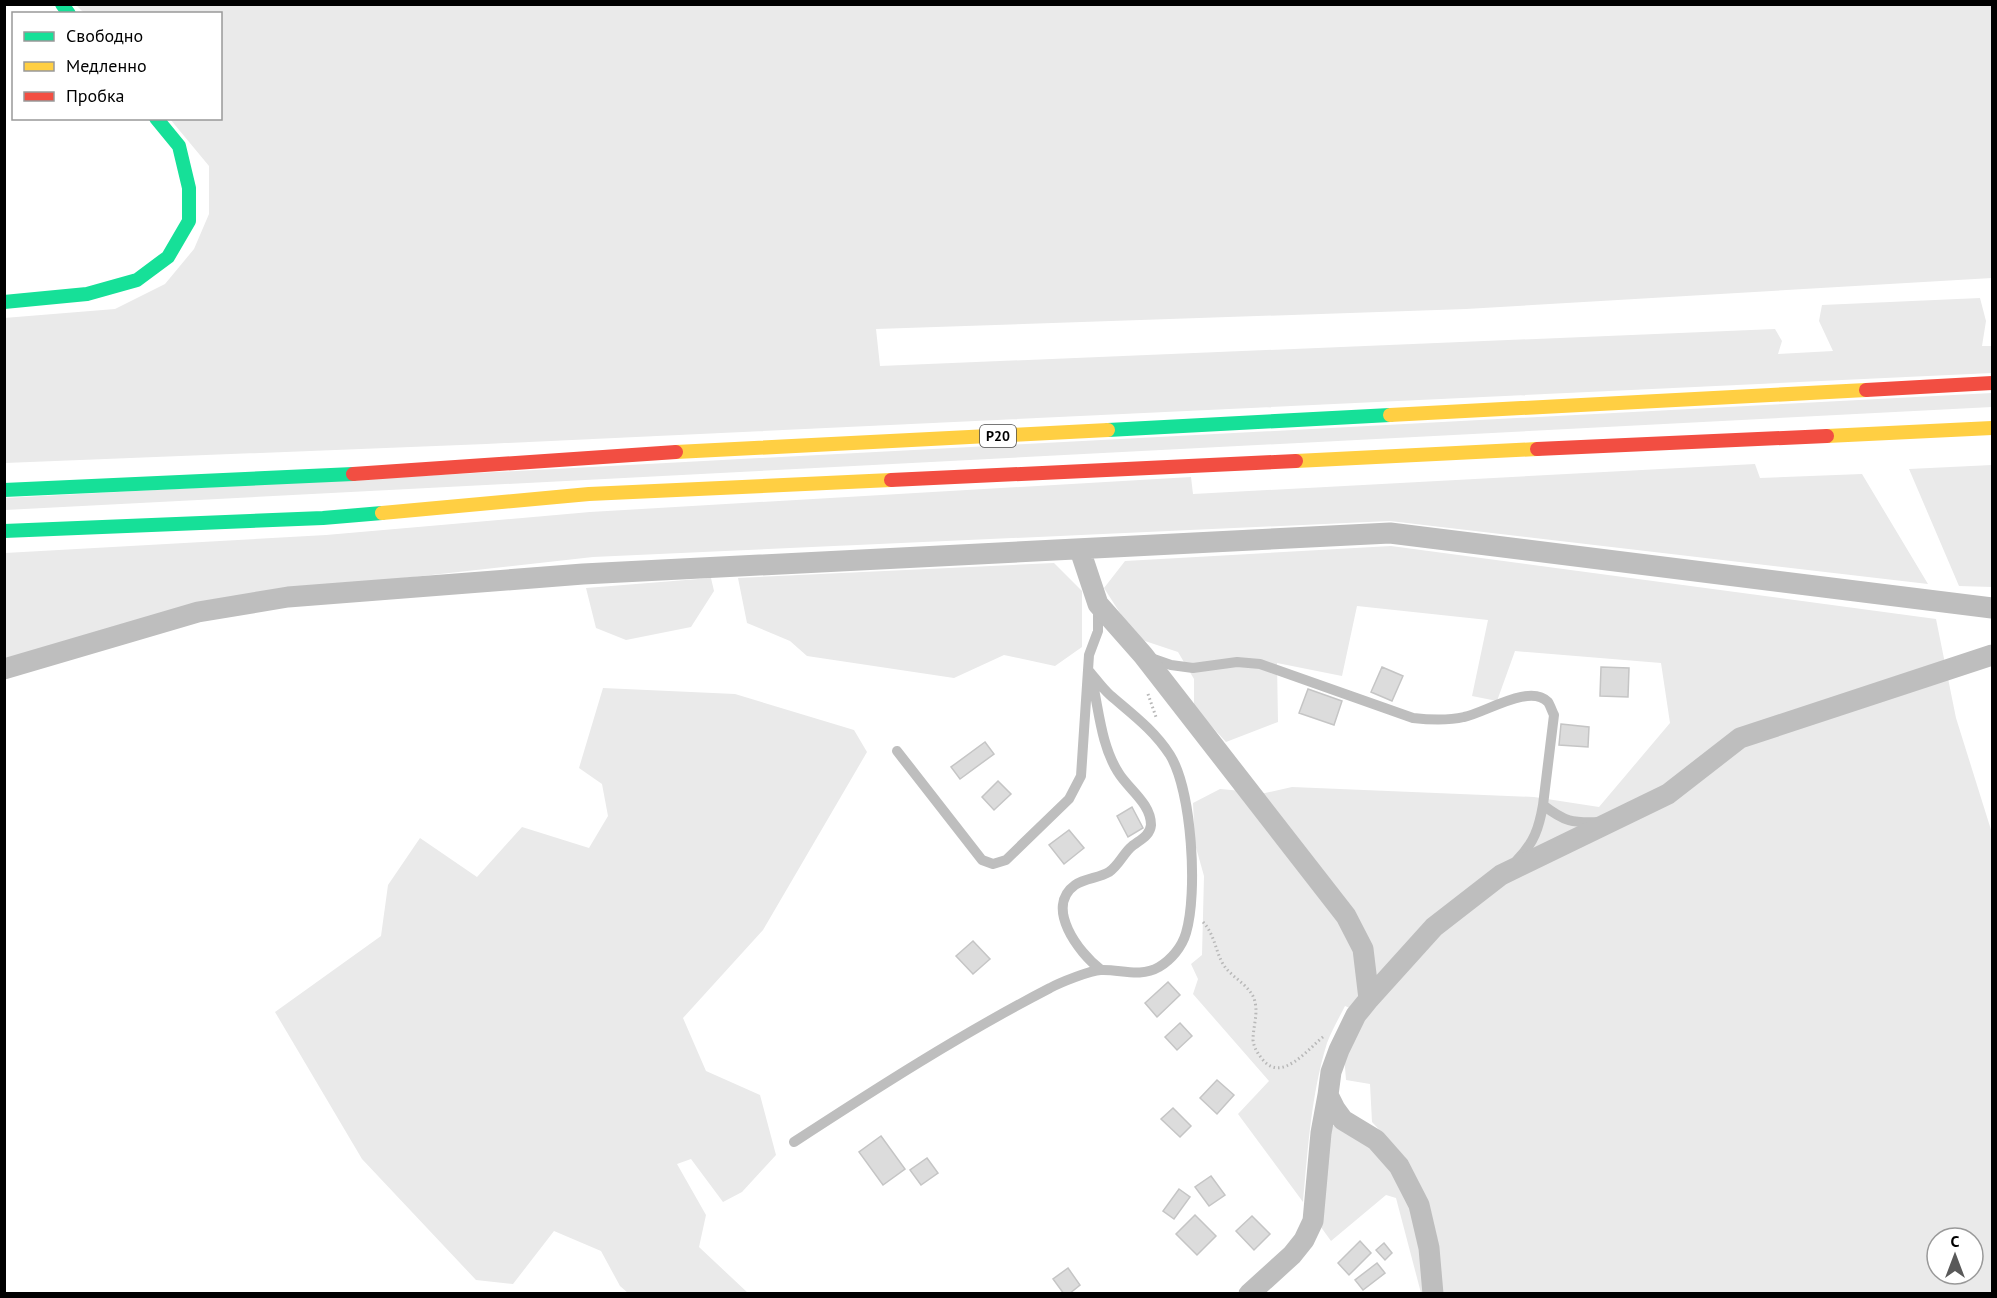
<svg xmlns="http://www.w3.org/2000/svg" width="1997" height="1298" font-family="'PT Sans',sans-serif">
	<rect width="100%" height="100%" fill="#fff"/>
	<path fill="#eaeaea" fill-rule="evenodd" d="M76 5H1992V278L1466 309 876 329 880 366 1775 329 1782 341 1778 354 1833 351 1819 321 1822 305 1980 298 1986 321 1982 346H1992V373L486 444 5 463 4 318 115 309 165 284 194 249 209 214V166L170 119 220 118V14L84 13Z
		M1992 393V407L5 510 4 498Z
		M1755 464 1760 478 1862 474 1928 584 1390 521 593 557 287 591 5 662V553L326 535 590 512 1191 477 1193 494Z
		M1992 465V587L1959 586 1909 469Z
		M1391 546 1936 619 1956 718 1992 833V1293H1438L1405 1157 1372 1122 1370 1084 1346 1080 1344 1054 1364 1014 1345 1006C1339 1018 1332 1030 1327 1043 1311 1095 1308 1149 1303 1202L1238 1114 1269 1081 1193 994 1198 979 1191 964 1202 955 1204 876 1195 844 1193 803 1220 789 1265 793 1292 787 1534 797 1599 807 1670 723 1661 663 1515 651 1497 701 1472 696 1488 620 1357 606 1342 676 1277 663 1278 722 1226 742 1194 707V679L1178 652 1136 638 1104 588 1125 561ZM1937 1238H1973V1274H1937Z
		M1054 563 1082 591V647L1055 666 1004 655 954 678 807 656 790 641 747 623 738 578Z
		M711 578 714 591 691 627 626 640 596 628 586 588Z
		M603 688 735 694 854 730 867 752 763 930 683 1018 706 1071 760 1095 776 1155 742 1192 723 1202 691 1159 677 1164 706 1215 699 1247 748 1293H628L620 1286 601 1251 554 1231 513 1284 476 1280 362 1159 275 1012 381 936 388 885 420 838 477 877 522 827 589 848 608 816 602 784 579 768Z
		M1335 1125 1377 1150 1415 1207 1429 1293H1421L1396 1198 1386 1195 1331 1241 1318 1223 1329 1127Z"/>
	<path fill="#dcdcdc" stroke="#c5c5c5" stroke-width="1.5" d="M1382 667 1403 676 1392 701 1371 692Z
		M1601 667 1629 668 1628 697 1600 696Z
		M1308 689 1342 701 1334 725 1299 713Z
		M1561 724 1589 727 1588 747 1559 745Z
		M985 742 994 754 960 779 951 767Z
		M998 781 1011 794 994 810 982 797Z
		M1132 807 1143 828 1128 837 1117 816Z
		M1069 830 1084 848 1064 864 1049 845Z
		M973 941 990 959 973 974 956 956Z
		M1168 982 1180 995 1157 1017 1145 1003Z
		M1180 1023 1192 1036 1177 1050 1165 1037Z
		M1217 1080 1234 1095 1217 1114 1200 1098Z
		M1173 1108 1191 1126 1180 1137 1161 1119Z
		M881 1136 905 1169 883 1185 859 1152Z
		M927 1158 938 1173 921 1185 910 1170Z
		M1211 1176 1225 1195 1209 1206 1195 1187Z
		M1179 1189 1190 1197 1174 1219 1163 1211Z
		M1195 1215 1216 1236 1197 1255 1176 1234Z
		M1252 1216 1270 1234 1254 1250 1236 1231Z
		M1360 1241 1371 1253 1349 1275 1338 1263Z
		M1384 1243 1392 1253 1385 1260 1376 1250Z
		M1377 1263 1385 1273 1363 1290 1355 1280Z
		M1068 1268 1080 1285 1069 1294H1064L1053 1279Z"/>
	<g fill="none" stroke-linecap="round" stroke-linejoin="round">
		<path stroke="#b8b8b8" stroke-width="3" stroke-dasharray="1.5 3" stroke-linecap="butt" d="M1148 694 1156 717
			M1203 922C1216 936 1215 953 1225 967 1234 979 1252 987 1255 1002 1258 1015 1253 1027 1253 1040 1254 1048 1258 1054 1263 1060 1282 1083 1308 1049 1324 1036"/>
		<path stroke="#bebebe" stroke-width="10" d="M1148 657 1171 665 1193 668 1237 662 1260 664 1413 718C1430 720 1447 721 1464 717 1485 713 1530 683 1548 702 1550 705 1552 711 1554 715L1543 805C1565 822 1572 823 1599 822
			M1092 680C1099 710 1101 745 1118 772 1128 789 1151 803 1151 825 1150 837 1137 841 1130 848 1122 856 1118 866 1109 872 1099 878 1085 878 1075 885 1044 907 1079 953 1100 969
			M897 751 982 860 993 864 1006 860 1069 799 1081 776 1089 655 1098 631V608
			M1517 860C1534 843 1539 828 1543 805
			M794 1142C877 1088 961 1034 1050 988 1059 983 1091 970 1101 970 1120 969 1140 978 1159 967 1171 960 1182 947 1186 933 1198 893 1192 791 1170 755 1154 730 1132 714 1110 695 1102 688 1096 679 1089 671"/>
		<path stroke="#bebebe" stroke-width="21" d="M1080 550 1098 604 1143 655 1346 916 1363 949 1369 999
			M4 669 198 612 288 597 583 574 1390 533 1992 608
			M1249 1294 1292 1255 1304 1240 1313 1221 1321 1133 1328 1095
			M1433 1294 1429 1248 1419 1205 1399 1166 1376 1140 1343 1120 1335 1109 1328 1095 1331 1072 1339 1050 1356 1015 1369 999 1434 927 1501 875 1668 794 1740 738 1992 655"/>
		<path stroke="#16e098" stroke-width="14" d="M62 4 69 14
			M4 302 87 294 137 280 168 257 189 221V188L179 146 156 118
			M1108 430 1390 415
			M4 490 353 474
			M4 531 323 518 382 513"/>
		<path stroke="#ffcf43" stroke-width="14" d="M1390 415 1866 390
			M1827 436 1992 428
			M676 452 1108 430
			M1296 461 1537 449
			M382 513 589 494 891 480"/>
		<path stroke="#f24e42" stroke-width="14" d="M1866 390 1992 383
			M1537 449 1827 436
			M353 474 676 452
			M891 480 1296 461"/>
	</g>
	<g text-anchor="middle" stroke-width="5" stroke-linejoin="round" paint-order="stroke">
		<rect fill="#fff" stroke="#4c4c4c" stroke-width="1.5" x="980" y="425" width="36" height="22" rx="4.5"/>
		<g font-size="14" font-weight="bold" fill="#000">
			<text x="998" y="441">Р20</text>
		</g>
	</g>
	<rect width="1997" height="1298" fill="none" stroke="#000000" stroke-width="12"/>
	<rect x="12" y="12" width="210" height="108" fill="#ffffff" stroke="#999999" stroke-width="1.5"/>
	<rect x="24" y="32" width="30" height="9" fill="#16e098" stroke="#999999" stroke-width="1.5"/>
	<text x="66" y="42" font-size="18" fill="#000000">Свободно</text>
	<rect x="24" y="62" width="30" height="9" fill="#ffcf43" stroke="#999999" stroke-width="1.5"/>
	<text x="66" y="72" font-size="18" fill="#000000">Медленно</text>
	<rect x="24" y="92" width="30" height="9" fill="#f24e42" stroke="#999999" stroke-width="1.5"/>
	<text x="66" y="102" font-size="18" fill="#000000">Пробка</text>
	<g transform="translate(1955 1256)"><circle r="28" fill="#ffffff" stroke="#999999" stroke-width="1.5"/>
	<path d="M0-4.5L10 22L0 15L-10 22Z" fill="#595959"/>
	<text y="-9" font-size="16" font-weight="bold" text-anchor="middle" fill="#000000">С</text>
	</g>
</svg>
